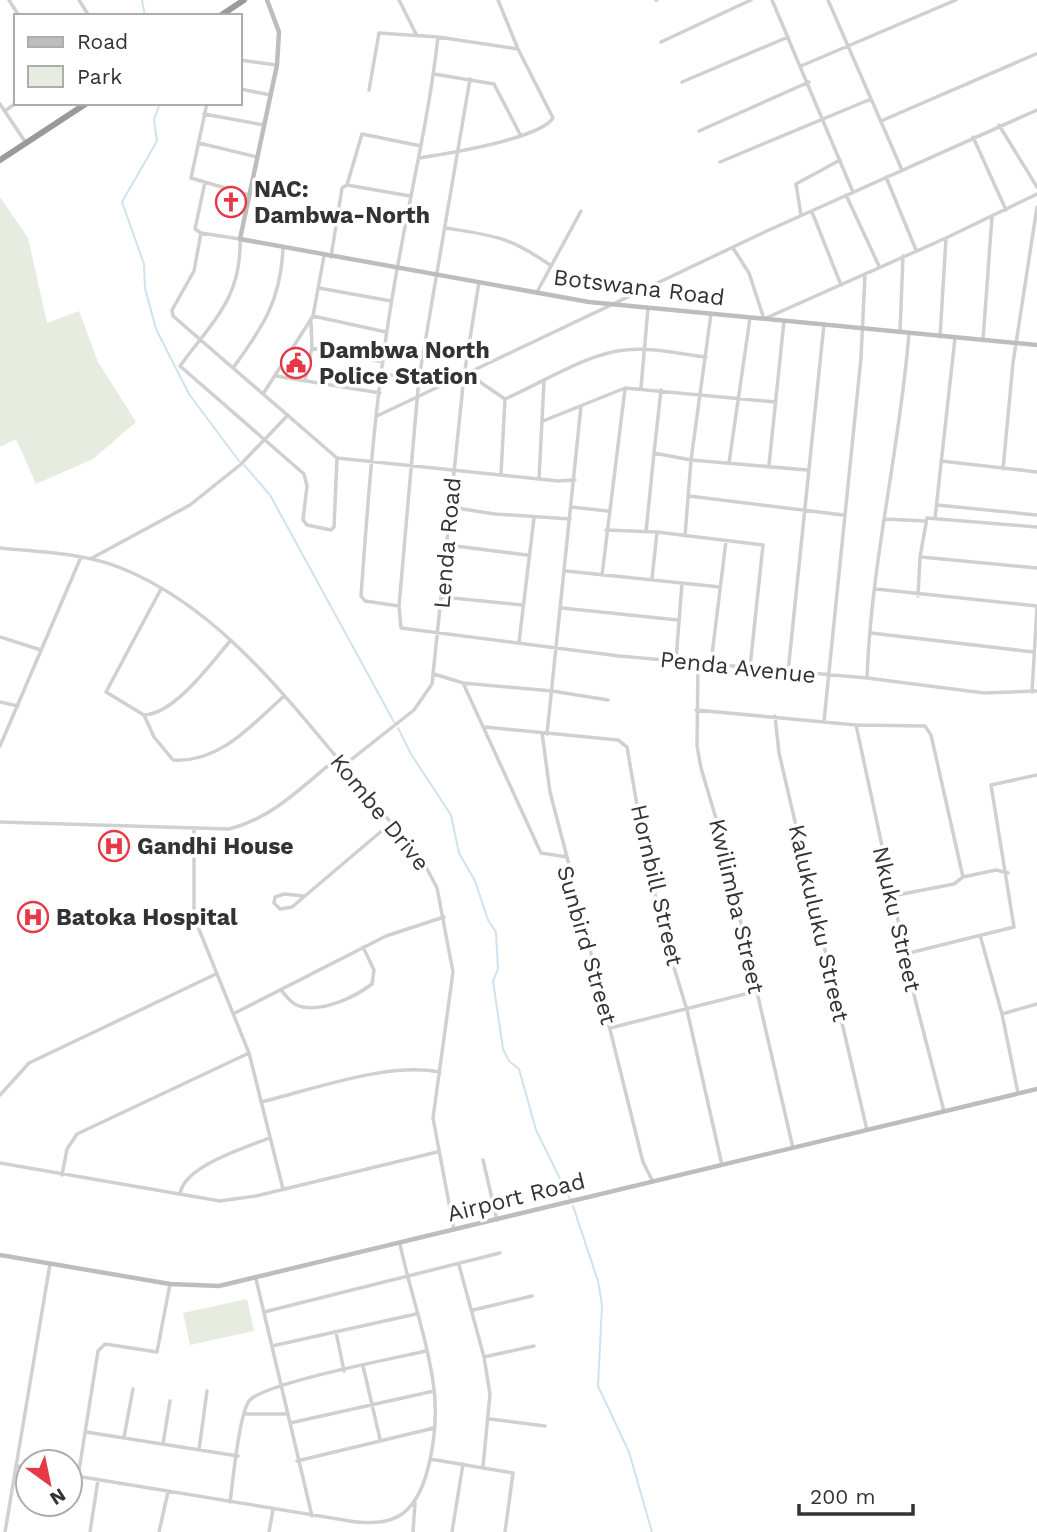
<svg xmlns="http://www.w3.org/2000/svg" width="1037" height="1532" font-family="'Work Sans',sans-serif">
	<rect width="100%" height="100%" fill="#fff"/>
	<path fill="#e6ecdf" d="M0 197 28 238 47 323 79 311 98 362 136 422 93 459 36 484 16 439 0 447Z
		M247 1299 254 1331 190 1345 183 1313Z"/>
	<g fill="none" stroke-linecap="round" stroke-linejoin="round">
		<path stroke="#cfe2ee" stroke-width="2" d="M142 0 145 16
			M160 103 154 120 157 141 122 202 144 264 145 288 156 329 189 394 239 461
			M244 465 270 495 394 722
			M398 728 411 754 451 815 459 853 475 881 488 920 496 932 498 969 493 981 503 1049 509 1061 519 1069 536 1130 570 1199
			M573 1206 598 1281 602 1305 598 1386 629 1452 652 1532"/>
		<path stroke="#d0d0d0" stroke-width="3.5" d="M9 0 19 16
			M79 0 89 16
			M399 0 416 34
			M498 0 518 49
			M656 0H657
			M772 0 853 192
			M828 0 902 170
			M661 42 751 0
			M240 60 277 65
			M801 66 956 0
			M434 74 494 84 521 136
			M470 79 419 378 399 606 401 628 619 656 867 678 984 693 1037 691
			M682 82 788 37
			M240 89 271 95
			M369 90 379 33 438 37C428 127 405 215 391 305 375 401 368 499 361 596L365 601 399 606
			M207 103 191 178 249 195
			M0 104 26 143
			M5 111 16 103
			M204 114 264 125
			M881 121 1036 54
			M999 125 1037 187
			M699 131 809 82
			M973 137 1006 210
			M199 143 257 157
			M419 158C445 154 539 139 553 118L518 49 438 37
			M720 162 871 99
			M886 177 916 250
			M205 182 195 229 201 233 240 239C242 298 212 322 180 366L304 474 307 486 303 520 307 525 331 530 334 527 337 458
			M347 185 410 196
			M846 195 879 266
			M812 212 841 285
			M801 215 796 184 840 160
			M446 228C495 236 508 236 550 265
			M201 233 194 271 172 310 173 316 337 458 558 481 575 480
			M733 248 749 273 764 319 946 238 1037 194
			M331 257 342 188 347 185 362 134 421 146
			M319 288 391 301
			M537 292 581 211
			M313 316 386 332
			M900 332 903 256
			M940 337 946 238
			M983 340 992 217
			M312 348 383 362
			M233 368C263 327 281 300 283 248
			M474 372 480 382 505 399
			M382 374 419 378
			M276 376 380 393
			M305 381 312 348 311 321
			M641 388 648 308
			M263 394 313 316 324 256
			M377 416 769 230 1037 110
			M543 421 625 388 776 402
			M654 453 661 390
			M941 461 1037 472
			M729 463 750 318
			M769 465 784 321
			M1003 469 1013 363 1037 207
			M501 474 505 399C540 384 588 353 625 350 652 347 680 354 706 357
			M539 479 544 381
			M689 496 843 515
			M937 505 1037 515
			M450 507 495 514 570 519
			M571 507 608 511
			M935 518 955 338
			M885 519 924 521
			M606 530 657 532 763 545 750 667
			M646 532 654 453 691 460 807 470
			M685 536 691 460 711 314
			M447 545 527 555
			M0 548C40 552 84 553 121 568 213 605 277 686 339 760 367 794 396 828 424 863L437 888 453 972 433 1118 454 1230
			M921 557 1037 568
			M92 558 190 505 240 465 288 415
			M566 571 720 587
			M602 575 625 389
			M652 579 657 532
			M161 589 106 692 144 715 154 737 173 760C220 763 252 725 284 696
			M876 589 1037 606
			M918 596 920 557 927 518 1037 527
			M442 597 522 605
			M562 608 678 620
			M871 633 1034 652
			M0 637 41 650
			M519 642 534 518
			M676 660 682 583
			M698 663 697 746 701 768 720 832 793 1148
			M711 663 726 541
			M788 672 824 324
			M434 674 463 683 541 853 567 857 643 1162 653 1182
			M867 678C871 562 900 449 909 333
			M463 683 552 691 608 700
			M1032 692 1037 607
			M0 702 18 706
			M696 710 856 725 925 726 931 735 963 877 954 884 892 896
			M144 715C175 714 211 663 231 640
			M775 716 779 753 867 1130
			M824 721 861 358 865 274
			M856 725 915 999 944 1111
			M485 727 618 740 627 747 646 858 668 948 687 1010 722 1165
			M542 733 550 792 567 857
			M547 734 581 406
			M0 746 81 557
			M343 766 414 710 432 684 464 376 479 282
			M0 822 229 829C273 818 303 786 337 758
			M194 830V917L249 1053 283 1189
			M963 877 996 870 1008 873
			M304 896 284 894 275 897 274 903 280 909 292 907 391 823
			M980 935 1002 1014 1018 1093
			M905 954 1014 927 991 785 1037 775
			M281 990C287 997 293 1006 303 1007 325 1011 355 997 372 984L374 970 363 947
			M233 1014 386 936 444 917
			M1002 1014 1037 1004
			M610 1028 757 991
			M0 1095 29 1063 216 974
			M261 1102C315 1089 386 1062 440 1072
			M483 1160 497 1220
			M0 1163 220 1201 256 1196 437 1152
			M62 1175 67 1149 77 1134 249 1053
			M180 1194C184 1166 245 1148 269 1138
			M459 1265 484 1357 490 1394 483 1467
			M256 1279 312 1516
			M473 1310 532 1296
			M264 1312 500 1253
			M336 1332 344 1371
			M272 1346 416 1314
			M484 1357 534 1346
			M363 1366 380 1439
			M245 1414H288
			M490 1419 545 1426
			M290 1423 434 1391
			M86 1432 238 1456
			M124 1437 133 1389
			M163 1444 170 1401
			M199 1450 207 1391
			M430 1459 513 1473 505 1532
			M297 1461 434 1428
			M17 1466 28 1468
			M70 1475 356 1522C372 1523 387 1524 402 1514 432 1493 438 1423 434 1389 428 1340 410 1292 400 1244
			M78 1477 98 1351 105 1344 157 1352 170 1284
			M230 1502C233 1481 239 1415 249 1401 263 1383 396 1358 426 1351
			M5 1532 50 1264
			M90 1532 98 1480
			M159 1532 168 1492
			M269 1532 273 1510
			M413 1532 415 1503
			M452 1532 463 1464"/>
		<path stroke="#bdbdbd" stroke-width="4.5" d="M267 0 279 32 277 65 240 239 589 302 1037 345
			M0 1255 170 1284 219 1286 1037 1089"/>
		<path stroke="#9a9a9a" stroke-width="6" d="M220 16 244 0
			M0 160 87 103"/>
	</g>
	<defs>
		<g id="church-ring" transform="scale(1.575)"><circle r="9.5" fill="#fff" stroke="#e63946" stroke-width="1.5"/><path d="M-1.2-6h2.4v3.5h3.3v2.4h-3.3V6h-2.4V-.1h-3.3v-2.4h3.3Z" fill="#e63946"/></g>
		<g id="civic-ring" transform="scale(1.575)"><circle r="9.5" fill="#fff" stroke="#e63946" stroke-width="1.5"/><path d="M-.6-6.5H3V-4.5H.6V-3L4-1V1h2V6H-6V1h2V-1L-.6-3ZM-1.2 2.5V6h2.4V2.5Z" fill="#e63946"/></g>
		<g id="hospital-ring" transform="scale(1.575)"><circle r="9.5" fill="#fff" stroke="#e63946" stroke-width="1.5"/><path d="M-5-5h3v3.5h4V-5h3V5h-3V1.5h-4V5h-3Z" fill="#e63946"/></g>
	</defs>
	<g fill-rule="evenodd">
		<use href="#church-ring" x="231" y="202"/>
		<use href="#civic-ring" x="296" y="363"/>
		<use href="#hospital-ring" x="114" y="846"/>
		<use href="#hospital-ring" x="33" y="917"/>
	</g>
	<g text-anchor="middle" stroke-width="7" stroke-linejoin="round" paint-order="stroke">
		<g font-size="23" font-weight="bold" fill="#333" stroke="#fff" text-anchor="start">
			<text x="254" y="197">NAC:<tspan x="254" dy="26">Dambwa-North</tspan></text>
			<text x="319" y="358">Dambwa North<tspan x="319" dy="26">Police Station</tspan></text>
			<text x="137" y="854">Gandhi House</text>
			<text x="56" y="925">Batoka Hospital</text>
		</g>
		<g font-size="23" fill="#333" stroke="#fff">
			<text transform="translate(639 287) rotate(7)" y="8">Botswana Road</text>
			<text transform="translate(447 543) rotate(-85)" y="8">Lenda Road</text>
			<text transform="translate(738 667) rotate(6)" y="8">Penda Avenue</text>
			<text transform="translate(380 812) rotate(51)" y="8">Kombe Drive</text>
			<text transform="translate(657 885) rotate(77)" y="8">Hornbill Street</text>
			<text transform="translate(737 906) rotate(77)" y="8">Kwilimba Street</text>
			<text transform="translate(897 919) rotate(77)" y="8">Nkuku Street</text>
			<text transform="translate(819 923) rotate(77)" y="8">Kalukuluku Street</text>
			<text transform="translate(587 945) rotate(74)" y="8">Sunbird Street</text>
			<text transform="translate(516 1197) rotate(-14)" y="8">Airport Road</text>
		</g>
	</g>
	<rect x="14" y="14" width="228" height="91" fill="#ffffff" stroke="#adadad" stroke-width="2"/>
	<rect x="28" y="37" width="35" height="10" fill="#bdbdbd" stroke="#adadad" stroke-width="2"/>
	<text x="77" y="49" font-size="21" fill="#333333">Road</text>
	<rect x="28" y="66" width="35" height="21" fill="#e6ecdf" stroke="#adadad" stroke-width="2"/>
	<text x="77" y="84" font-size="21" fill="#333333">Park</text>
	<g transform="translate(49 1483) rotate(147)"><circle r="33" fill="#ffffff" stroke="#adadad" stroke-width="2"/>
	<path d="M0-5L12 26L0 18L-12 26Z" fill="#e63946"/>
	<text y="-10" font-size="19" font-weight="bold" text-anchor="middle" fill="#333333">N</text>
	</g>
	<path d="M799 1504v10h114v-10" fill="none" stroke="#333333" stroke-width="3.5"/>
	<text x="810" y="1504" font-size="21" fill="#333333" stroke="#ffffff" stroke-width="5" paint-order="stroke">200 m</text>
</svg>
